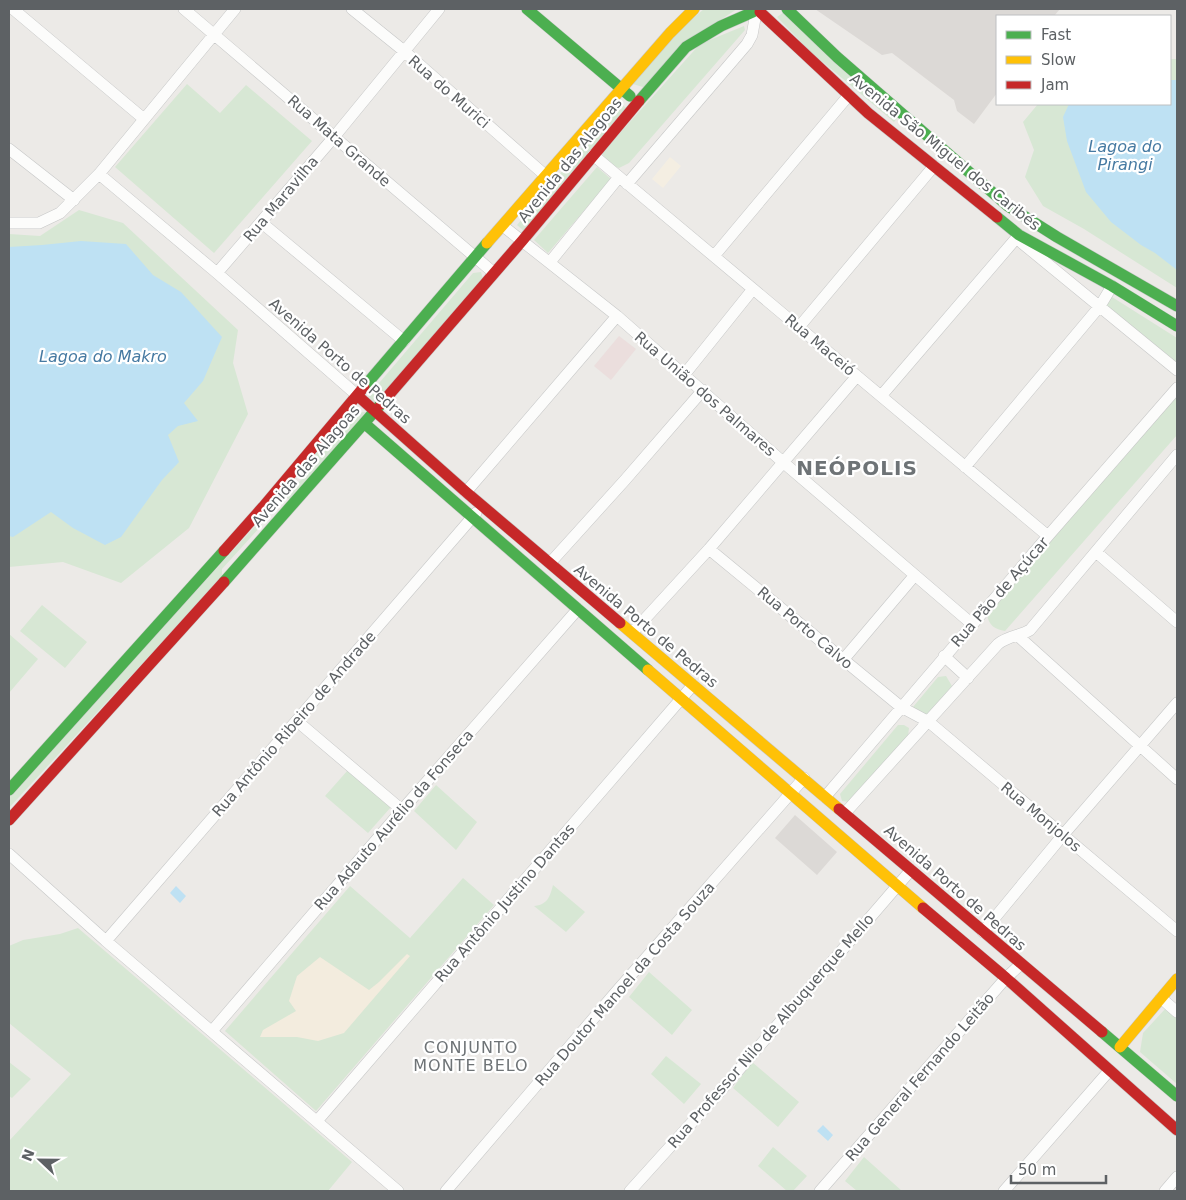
<svg xmlns="http://www.w3.org/2000/svg" width="1186" height="1200" font-family="'DejaVu Sans',sans-serif">
	<rect width="100%" height="100%" fill="#eceae7"/>
	<path fill="#f4eee2" d="M670 157 681 166 663 188 652 179Z"/>
	<path fill="#dcd9d6" d="M815 9H1060L1054 16H997V93L974 124 957 111 954 100 892 53 882 55Z
		M795 815 837 852 817 875 775 838Z"/>
	<path fill="#ebdedd" d="M619 336 636 349 611 380 594 366Z"/>
	<path fill="#d7e7d4" d="M704 9H737L687 42 646 88 633 84 684 26Z
		M784 12 899 116 894 122 811 52 777 17Z
		M744 26 745 30 629 163 619 168C610 165 606 161 602 153L700 44Z
		M1170 59H1177V288L1084 229 1043 206 1025 177 1034 150 1023 122 1038 104H1170Z
		M187 84 220 113 246 85 312 141 214 253 115 167Z
		M620 102 627 109 525 232 517 225Z
		M597 167 611 179 548 253 534 240Z
		M79 210 123 223 238 330 233 363 248 414 189 528 121 583 63 562 9 567V234L40 236Z
		M481 272 483 279 375 403 368 396 473 273Z
		M1112 297 1177 338V364L1105 307Z
		M1177 394V435L1005 631C995 629 989 626 987 615Z
		M366 412 290 500 286 497 307 473 308 463 351 413Z
		M260 521 262 525 222 569V577L9 808V795Z
		M42 605 87 642 65 668 20 631Z
		M9 634 38 659 9 693Z
		M946 676 952 686 926 716 919 713 913 707 938 677Z
		M898 725H904L909 728 908 736 849 802 842 801 840 794Z
		M348 770 391 807 368 833 325 796Z
		M436 785 477 822 456 850 414 811Z
		M463 878 494 905 316 1111 225 1031 350 886 410 938Z
		M553 885 585 912 566 932 534 906C547 905 550 897 553 885Z
		M78 928 352 1162 328 1191H9V1141L71 1074 9 1023V946L23 940 60 934Z
		M649 972 692 1010 672 1035 629 997Z
		M1166 1008 1177 1018V1084L1140 1052 1143 1033Z
		M666 1056 701 1084 684 1104 651 1074Z
		M9 1062 31 1079 12 1098 9 1096Z
		M752 1062 799 1102 778 1127 733 1088Z
		M773 1147 807 1176 793 1191H787L758 1166Z
		M864 1157 902 1191H857L845 1181Z"/>
	<path fill="#f3ecde" d="M407 954 410 956 344 1033 318 1041 297 1037H260L263 1030 296 1011 289 1001 297 976 320 957 369 990 379 982Z"/>
	<path fill="#bee1f3" d="M1170 80H1177V270L1155 253 1141 245 1111 222 1086 192 1067 141 1063 117 1069 104H1170Z
		M81 241 126 244 153 275 181 292 222 337 203 381 184 403 198 421 178 426 168 435 179 462 162 480 121 537 105 545 73 528 51 512 13 537 9 536V247L42 245Z
		M176 886 186 896 180 903 170 893Z
		M823 1125 833 1135 828 1141 817 1131Z"/>
	<g fill="none" stroke-linecap="round" stroke-linejoin="round">
		<g stroke="#c6c7c7" stroke-width="12">
			<path id="street" d="M13 9 144 119
				M184 9 494 273
				M352 9 404 51 546 176
				M9 149 74 200
				M593 155 1048 536
				M99 174 217 273 358 396
				M627 184 747 44 752 35 756 13
				M9 223H39L60 213 99 174 235 9
				M262 223 404 341
				M503 226 617 316 784 463 972 624
				M1022 243 1177 370
				M714 256 849 95
				M550 262 619 177
				M217 273 334 137 439 9
				M799 327 934 166
				M684 375 753 289
				M881 396 1019 235
				M965 467 1100 306 1112 286
				M466 492 617 316
				M709 549 901 707 929 722 1177 931
				M1096 552 1177 622
				M550 563 625 480 703 390
				M632 633 709 549 857 376
				M1018 636 1177 779
				M944 656 968 678
				M843 660 915 575
				M297 721 402 810
				M825 797 1048 536 1177 388
				M845 813 998 644C1008 636 1020 636 1030 630L1177 455
				M9 854 106 941 398 1191
				M983 932 1063 835 1177 703
				M106 941 476 513
				M1161 998 1177 1012
				M212 1031 402 810 578 609
				M317 1121 693 685
				M446 1191 616 992 804 778
				M630 1191 724 1087 911 870
				M820 1191 1006 978 1021 964
				M1004 1191 1109 1071
				M1165 1191 1177 1177"/>
		</g>
		<g stroke="#c6c7c7" stroke-width="12">
			<path id="fast" d="M527 9 630 96
				M787 9 837 57 1008 206 1057 237 1177 306
				M639 101 686 47 721 26 753 12
				M997 217 1019 235 1112 286 1177 326
				M364 387 487 243
				M364 423 648 670
				M224 582 381 404
				M9 790 224 551
				M1102 1032 1177 1096"/>
		</g>
		<g stroke="#c6c7c7" stroke-width="12">
			<path id="slow" d="M487 243 670 33 694 9
				M620 623 839 809
				M648 670 923 908
				M1120 1047 1177 979"/>
		</g>
		<g stroke="#c6c7c7" stroke-width="12">
			<path id="jam" d="M760 12 868 113 997 217
				M358 396 466 492 620 623
				M381 404 522 241 639 101
				M224 551 263 507 364 387
				M839 809 1102 1032
				M9 820 224 582
				M923 908 1006 978 1177 1130"/>
		</g>
		<use href="#street" stroke="#fcfcfb" stroke-width="11"/>
		<use href="#fast" stroke="#4caf50" stroke-width="11"/>
		<use href="#slow" stroke="#ffc107" stroke-width="11"/>
		<use href="#jam" stroke="#c62828" stroke-width="11"/>
	</g>
	<g text-anchor="middle" stroke-width="4.5" stroke-linejoin="round" paint-order="stroke">
		<g font-size="15" fill="#5d6164" stroke="#fff">
			<text transform="translate(449 92) rotate(41)" y="5">Rua do Murici</text>
			<text transform="translate(339 141) rotate(41)" y="5">Rua Mata Grande</text>
			<text transform="translate(945 152) rotate(39)" y="5">Avenida São Miguel dos Caribés</text>
			<text transform="translate(570 160) rotate(-51)" y="5">Avenida das Alagoas</text>
			<text transform="translate(281 199) rotate(-50)" y="5">Rua Maravilha</text>
			<text transform="translate(820 345) rotate(40)" y="5">Rua Maceió</text>
			<text transform="translate(340 361) rotate(41)" y="5">Avenida Porto de Pedras</text>
			<text transform="translate(705 394) rotate(41)" y="5">Rua União dos Palmares</text>
			<text transform="translate(306 466) rotate(-49)" y="5">Avenida das Alagoas</text>
			<text transform="translate(1000 592) rotate(-49)" y="5">Rua Pão de Açúcar</text>
			<text transform="translate(646 626) rotate(40)" y="5">Avenida Porto de Pedras</text>
			<text transform="translate(805 628) rotate(40)" y="5">Rua Porto Calvo</text>
			<text transform="translate(294 724) rotate(-49)" y="5">Rua Antônio Ribeiro de Andrade</text>
			<text transform="translate(1041 817) rotate(40)" y="5">Rua Monjolos</text>
			<text transform="translate(394 820) rotate(-49)" y="5">Rua Adauto Aurélio da Fonseca</text>
			<text transform="translate(955 888) rotate(41)" y="5">Avenida Porto de Pedras</text>
			<text transform="translate(505 903) rotate(-49)" y="5">Rua Antônio Justino Dantas</text>
			<text transform="translate(625 984) rotate(-49)" y="5">Rua Doutor Manoel da Costa Souza</text>
			<text transform="translate(771 1031) rotate(-49)" y="5">Rua Professor Nilo de Albuquerque Mello</text>
			<text transform="translate(920 1077) rotate(-49)" y="5">Rua General Fernando Leitão</text>
		</g>
		<g font-size="16" font-style="italic" fill="#467aa2" stroke="#fff">
			<text x="1125" y="152">Lagoa do<tspan x="1125" dy="18">Pirangi</tspan></text>
			<text x="103" y="362">Lagoa do Makro</text>
		</g>
		<g font-size="16" letter-spacing="1" fill="#6e7376" stroke="#fff">
			<text x="471" y="1053">CONJUNTO<tspan x="471" dy="18">MONTE BELO</tspan></text>
		</g>
		<g font-size="20" font-weight="bold" letter-spacing="1" fill="#6e7376" stroke="#fff">
			<text x="857" y="475">NEÓPOLIS</text>
		</g>
	</g>
	<rect width="1186" height="1200" fill="none" stroke="#5d6164" stroke-width="20"/>
	<rect x="996" y="15" width="175" height="90" fill="#ffffff" stroke="#bec0c1"/>
	<rect x="1006" y="31" width="25" height="8" fill="#4caf50" stroke="#bec0c1"/>
	<text x="1041" y="40" font-size="15" fill="#5d6164">Fast</text>
	<rect x="1006" y="56" width="25" height="8" fill="#ffc107" stroke="#bec0c1"/>
	<text x="1041" y="65" font-size="15" fill="#5d6164">Slow</text>
	<rect x="1006" y="81" width="25" height="8" fill="#c62828" stroke="#bec0c1"/>
	<text x="1041" y="90" font-size="15" fill="#5d6164">Jam</text>
	<g transform="translate(40 1160) rotate(292)" stroke="#ffffff" stroke-width="4" paint-order="stroke">
	<path d="M0-4L9 19L0 12L-9 19Z" fill="#5d6164"/>
	<text y="-8" font-size="14" font-weight="bold" text-anchor="middle" fill="#5d6164">N</text>
	</g>
	<path d="M1011 1175v8h95v-8" fill="none" stroke="#5d6164" stroke-width="2.5"/>
	<text x="1018" y="1175" font-size="15" fill="#5d6164" stroke="#ffffff" stroke-width="4" paint-order="stroke">50 m</text>
</svg>
